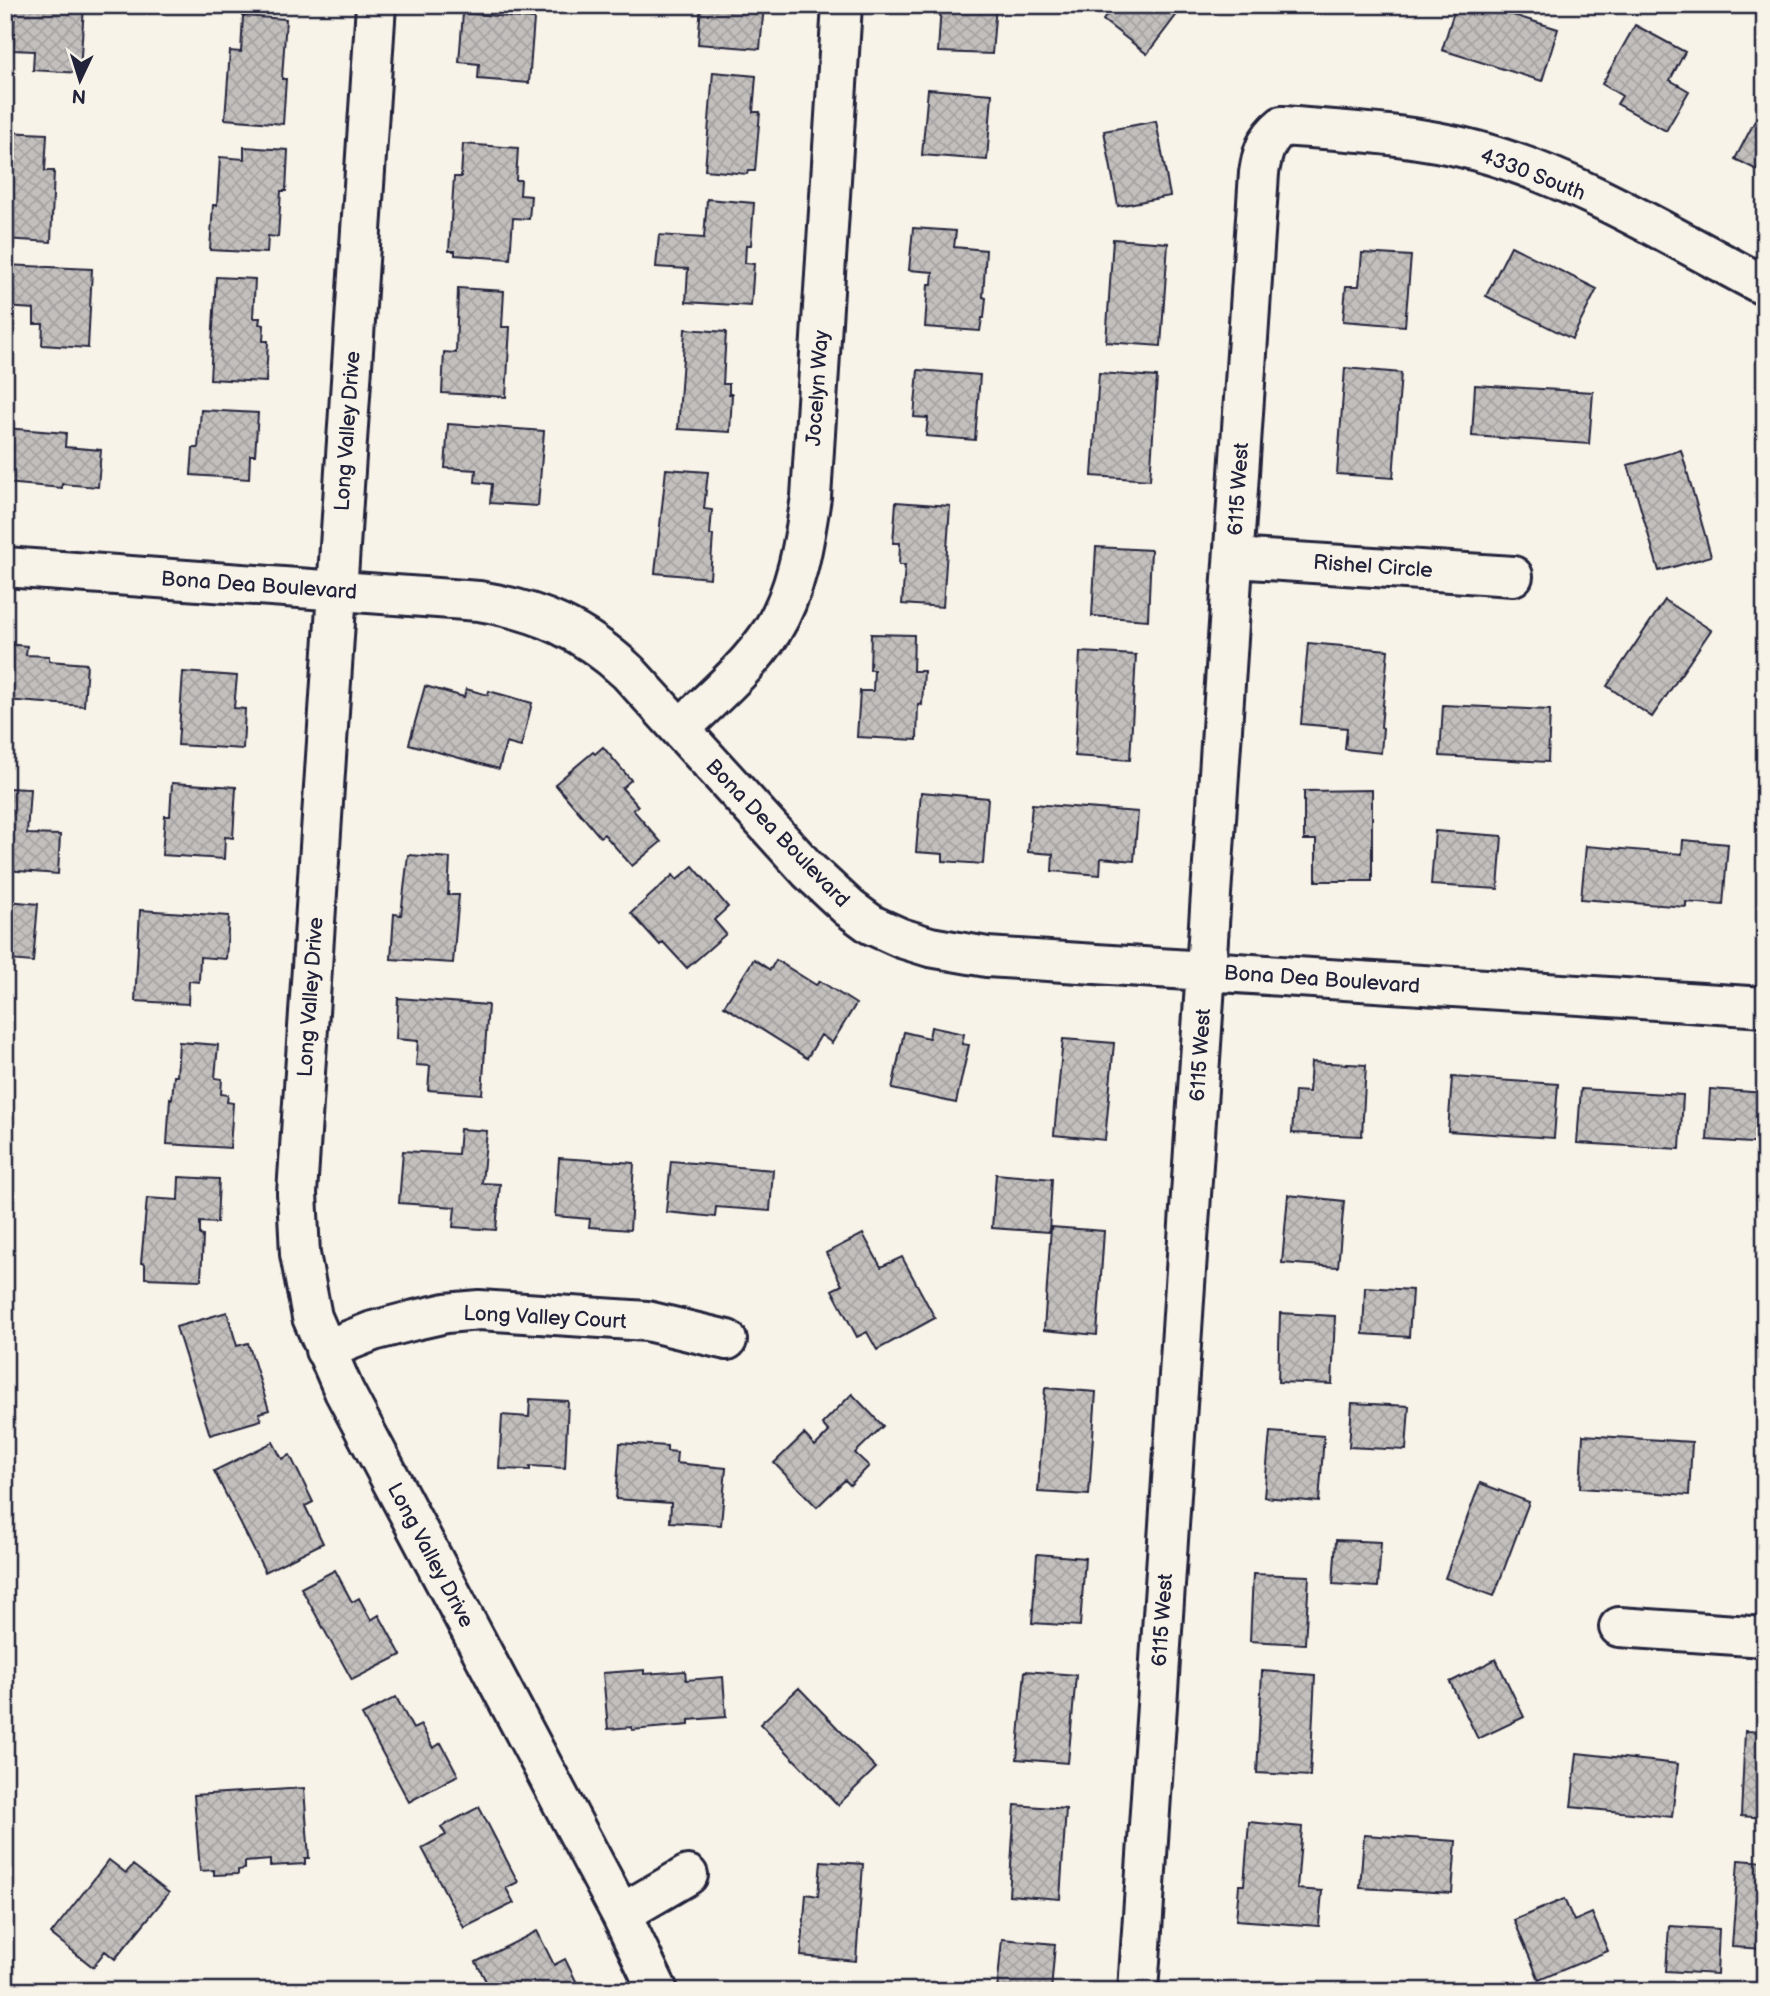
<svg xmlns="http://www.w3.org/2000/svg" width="1770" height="1996" font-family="'Balsamiq Sans',sans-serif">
	<defs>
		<pattern id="building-cross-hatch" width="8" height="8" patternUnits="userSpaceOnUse" patternTransform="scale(1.75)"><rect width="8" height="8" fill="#c2bfbd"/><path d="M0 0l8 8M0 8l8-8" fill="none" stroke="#a6a4a3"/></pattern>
	</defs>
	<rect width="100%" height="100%" fill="#f7f3e8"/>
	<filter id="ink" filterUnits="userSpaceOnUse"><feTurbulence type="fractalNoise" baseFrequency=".0143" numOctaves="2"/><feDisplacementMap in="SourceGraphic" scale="14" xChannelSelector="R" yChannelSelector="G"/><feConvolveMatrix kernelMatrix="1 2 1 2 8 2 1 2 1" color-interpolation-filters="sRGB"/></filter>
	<g filter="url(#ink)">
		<path fill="url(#building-cross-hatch)" stroke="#22223b" stroke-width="2" d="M15 5H84L80 73 33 70 34 51 13 50Z
			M701 5H764L760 49 698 44Z
			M941 5H996L992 54 938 52Z
			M1115 5H1184L1147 54 1103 20Z
			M1456 5H1481L1558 29 1542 81 1442 50Z
			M463 13 534 19 529 83 478 79 479 64 459 62Z
			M243 16 286 19 282 79H286L283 124 225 119 230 51 241 52Z
			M1635 25 1685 52 1670 80 1689 91 1666 131 1617 104 1622 96 1602 84Z
			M713 72 756 76 753 112H760L755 171H748L747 174 705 170Z
			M928 89 992 94 987 160 922 155Z
			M1759 113 1765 116V174L1735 159Z
			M1156 121 1170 196 1118 206 1104 131Z
			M5 132 47 134 45 171H54L51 242 5 239Z
			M463 144 518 148 516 180H521L520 195 531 196 529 219 513 218 510 259 455 255V251H449L454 177H461Z
			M244 147 288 150 286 191H281L278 237 268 236 267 253 210 250 213 205H217L220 157 244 159Z
			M707 199 754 203 751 245H746L745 263 754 264 751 306 686 302 688 269 656 267 659 235 704 238Z
			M913 228 956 231 954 247 986 250 983 297 986 298 984 318H982L980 331 925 327 928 284H932L933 272 909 270Z
			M1113 239 1168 243 1161 346 1106 342Z
			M1511 246 1597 289 1572 339 1486 296Z
			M1362 253 1411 256 1405 326 1343 321 1346 286H1359Z
			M5 265 92 269 88 348 42 345 43 324H34V309L5 307Z
			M216 277 255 279 253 318H260L259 324 264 325 263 341H268L266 382 210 379Z
			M458 288 504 291 502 327H510L506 397 442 393 444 352 456 353Z
			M685 329 726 332 723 384H729V394H732L730 432 678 429Z
			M1345 368 1401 373 1393 478 1337 474Z
			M918 370 980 375 975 440 926 436 928 418 914 417Z
			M1099 373 1157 377 1150 480 1092 476Z
			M1475 385 1593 392 1589 444 1472 436Z
			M201 410 258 413 255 455H250L249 479 191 475 193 448H198Z
			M448 424 544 431 538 506 490 503 492 484 475 482 476 470 445 468Z
			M5 428 66 433 65 447 101 450 98 487 62 484V488L5 483Z
			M1681 450 1711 556 1659 571 1628 465Z
			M666 469 708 472 704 509 712 510 710 535H713L710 578 655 573Z
			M896 502 950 506 943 607 902 604 905 565H899L900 543H893Z
			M1096 547 1151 550 1148 620 1092 616Z
			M1665 600 1711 630 1652 717 1607 686Z
			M871 634 914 635 913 671H924L922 705 918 704 917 740 857 737 860 691H873L874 670H870Z
			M1308 643 1388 650 1381 727 1383 728 1381 753 1345 749 1347 728 1301 724Z
			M5 644 27 646 26 655 49 656V661L87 664 84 706 5 700Z
			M1080 652 1136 655 1130 760 1075 756Z
			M183 672 237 676 234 708 245 709 243 749 178 745Z
			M425 686 464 697 466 689 488 695 489 691 532 703 521 747 506 743 499 769 409 744Z
			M1443 705 1550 710 1548 762 1440 756Z
			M603 747 631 780 622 788 638 806 633 810 661 842 632 866 604 834 600 837 555 784 593 752 595 754Z
			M172 783 236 787 233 838 225 837 224 859 162 855 165 816H170Z
			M5 788 30 789 27 834 60 835 58 874 5 870Z
			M1372 790V881H1316V840H1304V791Z
			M921 792 988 798 983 864 943 861V854L916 852Z
			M1032 804 1138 812 1134 861 1101 858 1100 875 1052 871 1053 854 1028 852Z
			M1435 831 1502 836 1498 889 1431 885Z
			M1683 840 1728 844 1723 905 1686 902V907L1581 899 1586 846 1682 854Z
			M408 855 450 858 448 895H459L453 963 391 959 394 914 401 915Z
			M693 866 728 907 714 920 726 934 687 968 663 942 660 945 631 913 673 875 677 880Z
			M8 901 38 904 33 962 9 960 5 1005V902Z
			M140 910 229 916 226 959 200 957 199 982 189 981 188 1004 135 1001Z
			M754 959 770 970 776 960 816 985 820 981 856 1004 832 1043 821 1035 807 1058 724 1006Z
			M398 998 488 1005 482 1094 428 1090 430 1066 416 1065 418 1041 396 1039Z
			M931 1027 964 1034 962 1044 969 1045 956 1103 892 1089 904 1032 929 1038Z
			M1063 1039 1114 1043 1105 1140 1054 1135Z
			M179 1042 218 1045 215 1078 222 1079 221 1094 228 1095 227 1102 233 1103 230 1148 167 1144 170 1098 172 1099 174 1076H177Z
			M1311 1062 1366 1065 1362 1136 1292 1133 1295 1091 1309 1092Z
			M1452 1077 1558 1084 1554 1138 1448 1131Z
			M1581 1089 1683 1095 1680 1149 1577 1143Z
			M1710 1089 1765 1093V1144L1707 1140Z
			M460 1129 487 1131 482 1183 500 1184 496 1230 453 1227 455 1207 399 1203 403 1151 458 1154Z
			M559 1158 634 1163 630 1230 589 1227 590 1219 555 1216Z
			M671 1161 773 1170 770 1211 716 1207 715 1217 666 1212Z
			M996 1174 1052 1179 1049 1232 992 1228Z
			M179 1177 219 1179 217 1223 200 1222V1235L203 1236 201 1280 145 1278V1264L141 1263 147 1198 178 1200Z
			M1288 1195 1344 1201 1338 1267 1282 1263Z
			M1051 1227 1104 1231 1097 1335 1044 1330Z
			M863 1234 881 1267 902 1257 935 1318 877 1350 867 1332 857 1337 832 1290 842 1285 826 1253Z
			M1365 1287 1412 1290 1409 1337 1363 1334Z
			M227 1312 237 1346 248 1343 269 1410 259 1413 261 1420 210 1435 176 1327Z
			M1280 1313 1335 1316 1332 1384 1278 1382Z
			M1045 1388 1096 1392 1089 1495 1038 1492Z
			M852 1394 883 1426 855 1453 869 1466 850 1485 845 1480 817 1507 774 1463 804 1434 815 1446 829 1432 822 1424Z
			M530 1399 568 1401 565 1468 530 1466V1470L499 1469 502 1415 529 1417Z
			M1352 1403 1409 1406 1406 1450 1349 1447Z
			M1270 1432 1324 1436 1319 1502 1264 1497Z
			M1583 1435 1692 1442 1689 1495 1580 1488Z
			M273 1442 282 1459 290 1455 313 1502 305 1506 323 1543 265 1572 214 1471Z
			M620 1443 667 1446V1451L677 1452 676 1463 726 1468 721 1525 670 1522 671 1503 616 1499Z
			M1765 1470V1536L1760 1535Z
			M1480 1483 1529 1502 1494 1596 1445 1578Z
			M1336 1540 1381 1542 1378 1587 1333 1584Z
			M1037 1554 1085 1558 1080 1626 1032 1623Z
			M335 1570 352 1602 359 1598 371 1620 379 1615 401 1655 352 1680 301 1588Z
			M1253 1574 1309 1576 1305 1644 1250 1641Z
			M1496 1659 1524 1717 1478 1739 1450 1682Z
			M644 1670V1674L685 1671 686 1680 723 1677 726 1717 689 1720V1725L632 1730V1727L608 1729 603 1673Z
			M1025 1671 1076 1675 1068 1763 1017 1759Z
			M1262 1671 1315 1675 1310 1776 1257 1773Z
			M799 1688 876 1768 838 1805 760 1724Z
			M396 1697 413 1729 421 1725 433 1748 441 1743 458 1775 409 1802 362 1715Z
			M1745 1731 1765 1732V1818L1741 1816Z
			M1577 1753 1678 1764 1672 1817 1571 1807Z
			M304 1788 309 1858H305V1864L270 1866V1860L245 1862V1869L238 1870V1874L214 1875V1870L200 1871 194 1795Z
			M1015 1805 1066 1809 1060 1899 1009 1895Z
			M479 1807 518 1882 506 1888 514 1903 464 1928 422 1848 446 1835 441 1827Z
			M1249 1822 1302 1827 1297 1889 1322 1891 1319 1926 1236 1920 1239 1885H1244Z
			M1364 1835 1456 1841 1452 1893 1360 1888Z
			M109 1860 126 1873 133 1865 169 1893 115 1959 105 1951 93 1967 51 1934Z
			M1738 1860 1765 1862V1949L1732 1947Z
			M821 1861 863 1864 856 1961 801 1956 806 1894 818 1896Z
			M1564 1899 1574 1921 1592 1913 1608 1951 1539 1980 1514 1920Z
			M1669 1926 1719 1929 1717 1974 1666 1971Z
			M537 1931 554 1965 565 1959 581 1991H491L476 1962Z
			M1002 1939 1055 1944 1051 1991H997Z"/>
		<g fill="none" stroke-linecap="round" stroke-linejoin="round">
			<g stroke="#22223b" stroke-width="44">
				<path id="minor" d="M376 5 297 1193 300 1254 312 1317 344 1391 621 1914 658 1991
					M1234 558 1513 576
					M5 567 479 601C540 611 583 630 628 672L809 871 849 908 872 925 901 938 930 947 987 957 1765 1007
					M680 729C712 698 748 668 772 631 797 591 804 543 811 497L842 5
					M325 1350 373 1331 415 1320 446 1313 479 1310 647 1321 727 1340
					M1619 1627 1765 1637
					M621 1914 688 1875
					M1138 1991 1259 173C1262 153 1266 139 1282 126 1347 131 1413 134 1477 151 1577 178 1673 238 1765 286"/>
			</g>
			<use href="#minor" stroke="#f7f3e8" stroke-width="38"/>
		</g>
	</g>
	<g text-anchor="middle" stroke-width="7" stroke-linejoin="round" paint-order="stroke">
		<g font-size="21" fill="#22223b" stroke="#f7f3e8">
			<text transform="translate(1533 174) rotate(21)" y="7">4330 South</text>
			<text transform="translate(817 388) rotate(-86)" y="7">Jocelyn Way</text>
			<text transform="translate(347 431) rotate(-86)" y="7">Long Valley Drive</text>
			<text transform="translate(1238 489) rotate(-86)" y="7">6115 West</text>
			<text transform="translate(1373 566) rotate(4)" y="7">Rishel Circle</text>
			<text transform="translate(259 585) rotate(4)" y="7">Bona Dea Boulevard</text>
			<text transform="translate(778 833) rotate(46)" y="7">Bona Dea Boulevard</text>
			<text transform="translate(1322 979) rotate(4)" y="7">Bona Dea Boulevard</text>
			<text transform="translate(310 997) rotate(-86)" y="7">Long Valley Drive</text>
			<text transform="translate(1200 1055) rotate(-86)" y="7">6115 West</text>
			<text transform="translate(545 1317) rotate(3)" y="7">Long Valley Court</text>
			<text transform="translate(431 1555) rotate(62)" y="7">Long Valley Drive</text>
			<text transform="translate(1162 1620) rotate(-86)" y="7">6115 West</text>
		</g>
	</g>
	<rect width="1770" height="1996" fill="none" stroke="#f7f3e8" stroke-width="28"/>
	<rect x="14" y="14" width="1742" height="1968" fill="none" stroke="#22223b" stroke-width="2.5" filter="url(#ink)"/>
	<g transform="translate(80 80) rotate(184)" stroke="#f7f3e8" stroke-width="5" paint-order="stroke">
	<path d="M0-5L12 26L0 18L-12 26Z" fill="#22223b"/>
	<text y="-10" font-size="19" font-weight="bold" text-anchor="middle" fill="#22223b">N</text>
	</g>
</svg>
